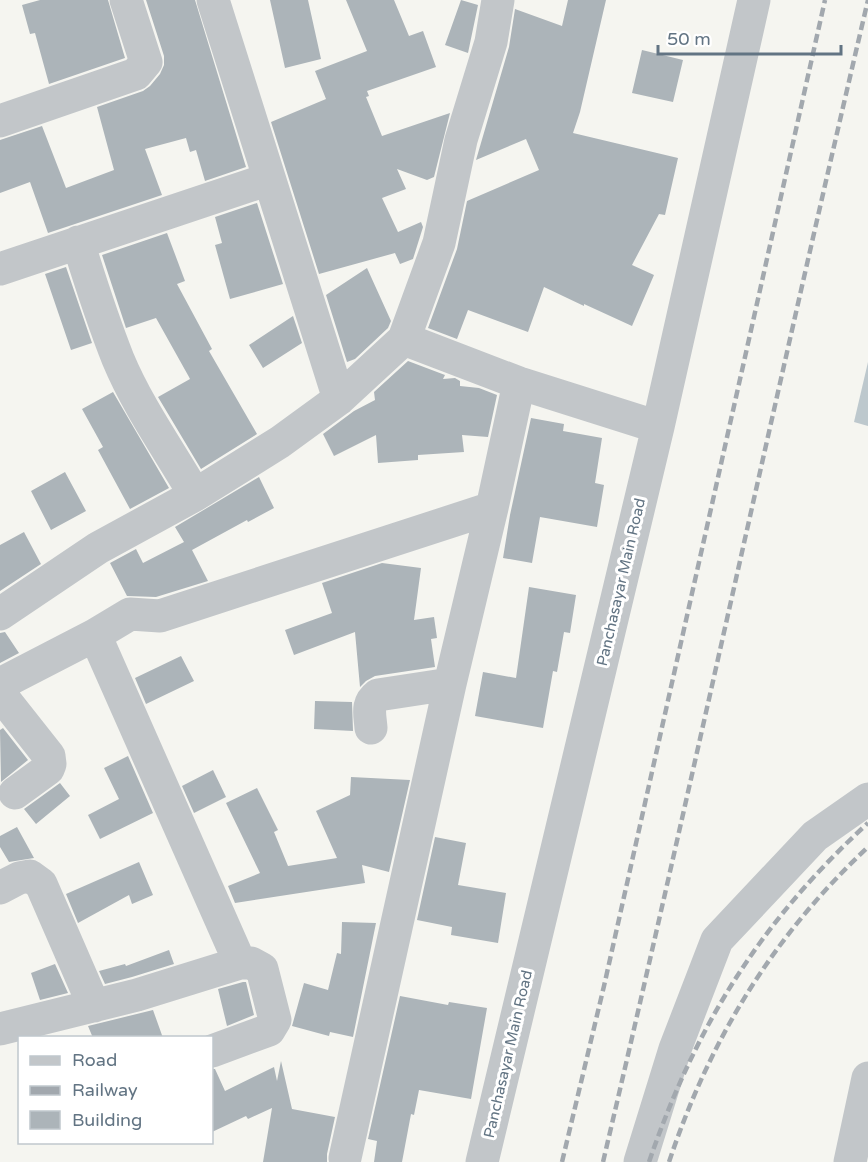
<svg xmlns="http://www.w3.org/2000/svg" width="868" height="1162" font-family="'Varela Round',sans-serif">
	<rect width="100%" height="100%" fill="#f5f5f0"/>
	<path fill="#bdc8cd" d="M868 362V426L854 422Z"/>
	<path fill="#acb4b9" d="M40 0H108L125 58 49 84 35 33 30 34 22 5Z
		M146 0H195L246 167 205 181 196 150 190 152 186 138 145 149 162 195 48 233 30 182 0 193V140L42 126 66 188 114 170 97 107 143 91 150 86 160 74 164 65V56Z
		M270 0H308L321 59 285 68Z
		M346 0H394L409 36 423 31 436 67 367 91 369 96 366 97 382 136 450 113 434 177 427 180 397 169 406 189 382 198 398 232 421 222 423 227 413 259 400 264 395 253 319 274 271 122 326 99 315 71 367 51Z
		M461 0 478 5 468 53 445 45Z
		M568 0H606L580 112 573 133 678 158 665 215 659 214 632 265 654 275 632 326 584 304V306L544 287 528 332 468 310 457 339 428 328 457 249 467 201 539 170 526 139 476 160 509 47 515 9 562 26Z
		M642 50 683 60 673 102 632 93Z
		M257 203 283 284 230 299 215 245 222 243 215 217Z
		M167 233 185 281 177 284 212 349 209 351 257 434 201 469 158 397 190 379 189 377 156 318 126 328 102 255Z
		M66 267 92 343 71 350 45 274Z
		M367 268 391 321 388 328 355 359 347 362 326 295Z
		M293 316 302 343 263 368 249 345Z
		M408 361 445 375 443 379 455 378 460 381V386L479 388 497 395 488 437 462 435 464 452 418 455V460L378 463 376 435 334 456 323 434 354 411 375 400 374 392Z
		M113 392 169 488 130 509 98 450 103 447 82 409Z
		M531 418 564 424 563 431 602 438 595 483 604 485 597 527 540 517 532 563 503 558 510 515Z
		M65 472 86 511 51 530 31 491Z
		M259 477 274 508 248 522 247 520 192 550 208 581 156 597 127 596 110 563 136 549 143 563 184 542 175 527Z
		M24 532 41 564 0 591V545Z
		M382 563 421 568 414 620 434 617 437 638 431 639 435 667 375 676 366 681 360 687 355 632 294 655 285 630 332 613 322 583Z
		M529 587 576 595 570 633 564 632 557 672 553 671 543 728 475 716 483 672 516 678Z
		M5 632 19 653 0 663V633Z
		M181 656 194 681 146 704 135 678Z
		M315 701 352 702 353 731 314 729Z
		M3 728 28 760 1 782 0 730Z
		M128 756 153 813 100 839 88 815 119 799 104 768Z
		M213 770 226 797 194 813 182 786Z
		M351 777 410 780 389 872 362 865 365 883 235 903 228 886 260 873 226 803 257 788 278 830 274 832 288 866 337 858 316 811 350 795Z
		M60 783 70 796 36 824 24 809Z
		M17 827 34 858 9 862 0 847V836Z
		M435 837 466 843 458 885 506 893 498 943 451 935 452 927 417 920Z
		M139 862 153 895 132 904 129 895 78 923 66 894Z
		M342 922 376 923 353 1037 330 1032 329 1036 292 1026 304 983 328 990 337 953 341 954Z
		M169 950 174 964 132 977 105 984 99 971 125 964 126 966Z
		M55 964 68 993 40 1000 31 973Z
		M243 982H246L254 1015 227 1026 218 989Z
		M400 996 448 1005 449 1002 487 1008 471 1099 419 1090 414 1115 411 1114 402 1162H374L377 1141 368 1139Z
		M153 1010 163 1038H93L88 1026Z
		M281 1061 292 1109 335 1117 327 1154V1162H263L272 1108 248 1119 246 1116 212 1132V1069H215L225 1091 274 1067 277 1081Z"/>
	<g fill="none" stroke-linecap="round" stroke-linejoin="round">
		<path stroke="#c2c6c9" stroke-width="33" d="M213 0 339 399
			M498 0 491 42 461 140 439 243 404 339 519 383 658 427
			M0 121 136 74 146 62 126 0
			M78 242C90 281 103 321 118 359 138 407 169 450 195 495
			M0 269 269 179
			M0 614 98 548 195 495 280 442 339 399 404 339
			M0 684 95 635
			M0 694 49 756 50 764 48 769 15 793
			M371 728C370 714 366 704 378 695L450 684
			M0 888 19 878 30 876 41 884 94 1006
			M240 963 95 635 130 614 160 616 492 508
			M0 1029 137 995 240 963H251L262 969 275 1020 269 1030 212 1051
			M345 1158 450 684 492 508 519 383
			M482 1162 658 427 754 0
			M640 1162 675 1049 717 940 815 836 868 799
			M850 1162 868 1078"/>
		<path stroke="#a2a8ae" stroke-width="4.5" stroke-dasharray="9 4.5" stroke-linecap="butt" d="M562 1162 604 986 825 0
			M603 1162C694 775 777 387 868 0
			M649 1162C696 1025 761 921 868 823
			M669 1162C710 1039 773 936 868 847"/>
	</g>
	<g text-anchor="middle" stroke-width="6" stroke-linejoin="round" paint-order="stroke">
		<g font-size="15" fill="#627483" stroke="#fff">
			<text transform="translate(621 582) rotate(-77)" y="5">Panchasayar Main Road</text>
			<text transform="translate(508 1054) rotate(-77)" y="5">Panchasayar Main Road</text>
		</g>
	</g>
	<rect x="18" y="1036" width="195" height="108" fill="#ffffff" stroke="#c0c7cd" stroke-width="1.5"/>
	<rect x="30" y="1056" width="30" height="9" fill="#c2c6c9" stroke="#c0c7cd" stroke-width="1.5"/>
	<text x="72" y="1066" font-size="18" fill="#627483">Road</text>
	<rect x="30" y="1086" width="30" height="9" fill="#a2a8ae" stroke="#c0c7cd" stroke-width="1.5"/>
	<text x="72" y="1096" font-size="18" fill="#627483">Railway</text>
	<rect x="30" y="1111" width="30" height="18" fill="#acb4b9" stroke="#c0c7cd" stroke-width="1.5"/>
	<text x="72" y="1126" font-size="18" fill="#627483">Building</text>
	<path d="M658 45v9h183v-9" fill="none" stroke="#627483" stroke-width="3"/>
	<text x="667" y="45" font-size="18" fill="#627483" stroke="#ffffff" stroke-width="4.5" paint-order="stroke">50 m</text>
</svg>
